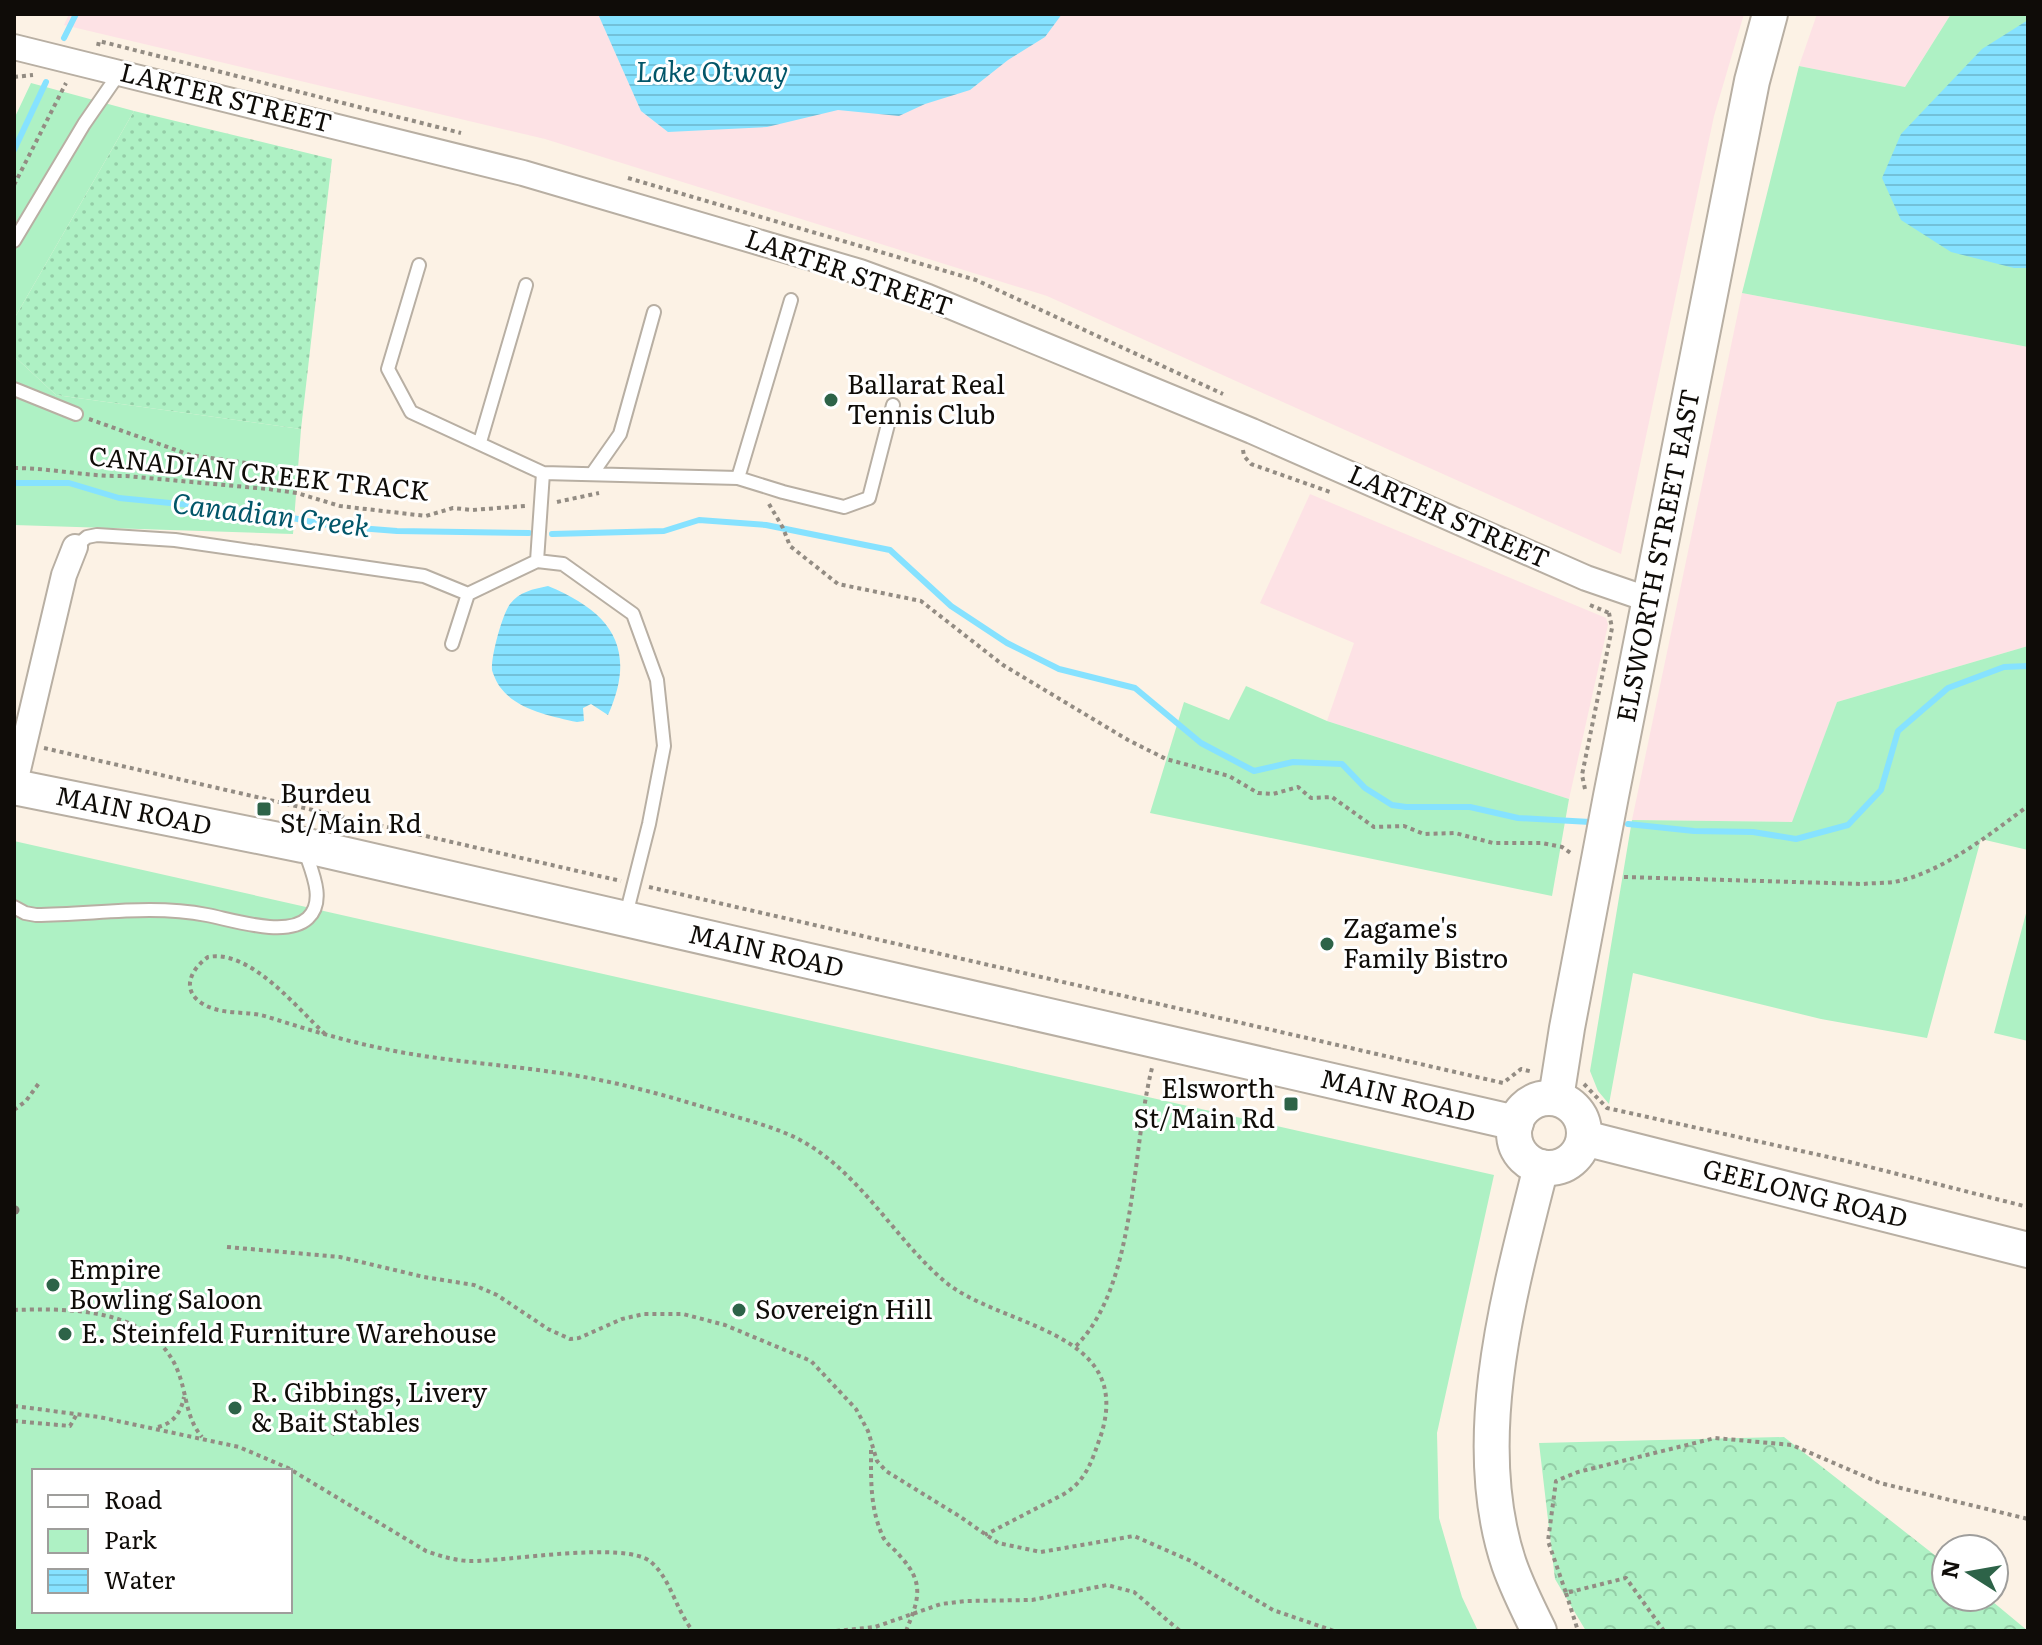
<svg xmlns="http://www.w3.org/2000/svg" width="2042" height="1645" font-family="Literata,serif">
	<defs>
		<pattern id="grass-dots" width="8" height="8" patternUnits="userSpaceOnUse" patternTransform="scale(2)"><rect width="8" height="8" fill="#aef1c4"/><path d="M2 2h.1M6 6h.1" fill="none" stroke="#94cda7" stroke-width="1.8" stroke-linecap="round"/></pattern>
		<pattern id="forest-crowns" width="20" height="18" patternUnits="userSpaceOnUse" patternTransform="scale(2)"><rect width="20" height="18" fill="#aef1c4"/><path d="M2 6a3 3 0 1 1 6 0M12 15a3 3 0 1 1 6 0" fill="none" stroke="#94cda7"/></pattern>
		<pattern id="water-rules" width="6" height="5" patternUnits="userSpaceOnUse" patternTransform="scale(2)"><rect width="6" height="5" fill="#86e2ff"/><path d="M0 2.5h6" fill="none" stroke="#72c1d9"/></pattern>
	</defs>
	<rect width="100%" height="100%" fill="#fcf2e5"/>
	<path fill="#fde2e5" d="M69 14H1744L1714 116 1621 554 1047 296 545 139 64 25Z
		M1817 14H1951L1905 87 1799 66Z
		M1742 293 2028 347V646L1837 702 1793 822 1632 820Z
		M1310 494 1606 618 1608 625 1569 799 1327 721 1354 643 1260 603Z"/>
	<path fill="url(#grass-dots)" d="M134 111 332 159 301 429 56 395 14 356V319Z"/>
	<path fill="url(#forest-crowns)" d="M1784 1437 1946 1564V1597H1987L2028 1631H1586L1555 1579 1539 1443Z"/>
	<path fill="#aef1c4" fill-rule="evenodd" d="M1951 14H2028V347L1742 293 1799 66 1905 87Z
		M31 83 134 111 14 319V119Z
		M14 356 56 395 301 429 293 534 14 525Z
		M2028 646V850L1981 839 1927 1038 1821 1019 1633 973 1609 1104 1598 1091 1590 1071 1632 820 1792 822 1837 702Z
		M1246 686 1327 721 1569 799 1552 896 1150 813 1184 702 1229 720Z
		M14 841 1494 1175 1437 1433 1439 1518 1462 1597 1478 1631H14ZM34 1471H290V1611H34Z
		M2028 906V1041L1994 1033Z"/>
	<path fill="url(#water-rules)" d="M598 14H1062L1045 37 1008 60 970 90 925 104 899 116 838 110 767 127 668 132 641 111Z
		M2028 20V268H2014L1951 252 1901 220 1882 178 1901 134 1982 49Z
		M548 586C611 612 638 648 608 715L591 704 583 708 584 721 577 722C551 716 517 710 500 687 497 683 493 674 492 670 491 656 502 615 510 604 519 592 533 589 548 586Z"/>
	<g fill="none" stroke-linecap="round" stroke-linejoin="round">
		<path stroke="#86e2ff" stroke-width="6" d="M64 38 76 14
			M14 150 46 82
			M14 483H69L119 498 262 512 333 526 397 531 529 533
			M552 534 664 531 699 520 766 525 890 550 951 606 1007 643 1059 669 1135 688 1201 743 1254 771 1293 762 1342 764 1365 788 1392 805 1406 807H1470L1518 818 1590 822
			M1628 824 1694 831 1753 832 1796 839 1848 825 1881 790 1898 731 1948 688 2004 667 2028 666"/>
		<g stroke="#b8afa3" stroke-width="16">
			<path id="lane" d="M14 241 84 124 120 72
				M419 265 388 369 411 412 543 473
				M14 389 76 414
				M480 442 526 285
				M592 474 620 434 654 312
				M738 478 783 492 844 507 869 498 893 405
				M75 547 87 537 97 535 175 540 424 576 468 594
				M537 561 543 473 738 478 791 300
				M452 644 468 594 537 561 563 564 633 614 657 680 664 746 649 824 626 915
				M14 907 25 913 36 915C93 915 149 904 207 915 233 920 287 938 308 918 327 900 310 868 304 848"/>
		</g>
		<g stroke="#b8afa3" stroke-width="28">
			<path id="street" d="M14 47 523 173 860 272 928 297 1252 431 1586 578 1650 600
				M14 787 64 575 75 547"/>
		</g>
		<g stroke="#b8afa3" stroke-width="38">
			<g id="secondary">
				<path id="s1" d="M14 787 303 845 1516 1123"/>
				<path id="s2" d="M1556 1098 1567 1028 1611 796 1752 81 1770 14"/>
				<circle cx="1549" cy="1133" r="35"/>
				<path id="s3" d="M1584 1138 2028 1250"/>
				<path d="M1539 1631C1528 1609 1517 1587 1509 1564 1467 1439 1510 1290 1541 1167"/>
			</g>
		</g>
		<path stroke="#938c83" stroke-width="4" stroke-dasharray="4 4" stroke-linecap="butt" d="M98 46 99 41 461 133
			M14 77 33 75
			M628 178 976 280 1223 394
			M14 185 66 83
			M89 419 190 455 261 465 307 475
			M1243 450 1244 456 1251 464 1333 493
			M14 468C52 468 88 477 126 476L268 489 297 493 340 506 426 516 453 508 472 510 525 506
			M557 502 599 493
			M769 504 783 528 790 546 838 584 921 601 1003 665 1128 740 1166 759 1229 776 1258 793 1273 794 1298 787 1311 798 1332 797 1374 827 1404 826 1424 834 1455 833 1493 843H1542L1562 847 1572 854
			M1590 605 1609 613
			M44 748 621 881
			M1585 789 1582 775 1612 628 1609 613
			M1624 877 1863 884C1873 883 1884 883 1894 882 1942 873 1990 834 2028 806
			M649 887 1503 1083 1521 1069 1533 1072
			M325 1034C297 1008 250 949 208 957 191 969 180 990 203 1004 223 1016 247 1010 268 1017 309 1030 349 1042 390 1050 443 1061 498 1064 552 1072 606 1079 658 1093 710 1109 735 1117 761 1123 785 1133 853 1160 890 1234 943 1280 998 1328 1135 1328 1101 1435 1092 1460 1087 1480 1064 1494L985 1535
			M1584 1084 1607 1108 1842 1160 2028 1207
			M14 1110 26 1101 39 1083
			M227 1247 340 1257 424 1277 474 1285 497 1295 548 1329 570 1339 579 1338 622 1319 644 1314H683L725 1325 811 1361 856 1409 868 1431 877 1461 886 1471 959 1516 998 1543 1041 1552 1134 1536 1191 1561 1273 1610 1334 1631
			M14 1310C70 1308 151 1308 177 1369 187 1392 185 1417 202 1437
			M1076 1346C1137 1285 1131 1151 1152 1068
			M14 1406 99 1417 239 1447 288 1468 426 1551C440 1556 453 1560 468 1561 506 1562 625 1540 651 1562 671 1579 676 1611 693 1631
			M14 1421 70 1426 77 1414
			M158 1427C174 1423 181 1412 184 1397
			M332 1435 340 1423 357 1411
			M871 1450C871 1481 870 1508 883 1537 887 1545 895 1549 900 1556 925 1583 919 1599 906 1631
			M1566 1593 1578 1631
			M836 1631 875 1627 941 1604 965 1601 1032 1600 1107 1585 1134 1592 1180 1631
			M1664 1631 1626 1578 1566 1593 1548 1541 1556 1481 1578 1472 1715 1438 1792 1445 1880 1483 2028 1519"/>
		<use href="#lane" stroke="#fff" stroke-width="12"/>
		<use href="#street" stroke="#fff" stroke-width="24"/>
		<use href="#secondary" stroke="#fff" stroke-width="34"/>
		<g stroke="#878178" stroke-width="9">
			<path id="rail" d="M14 1210H15"/>
		</g>
		<use href="#rail" stroke="#fff" stroke-width="6" stroke-dasharray="18" stroke-linecap="butt"/>
	</g>
	<g fill="#2d6348" stroke="#fff" stroke-width="3">
		<circle cx="831" cy="400" r="8"/>
		<rect x="256" y="801" width="16" height="16" rx="4"/>
		<circle cx="1327" cy="944" r="8"/>
		<rect x="1283" y="1096" width="16" height="16" rx="4"/>
		<circle cx="53" cy="1285" r="8"/>
		<circle cx="739" cy="1310" r="8"/>
		<circle cx="65" cy="1334" r="8"/>
		<circle cx="235" cy="1408" r="8"/>
	</g>
	<g text-anchor="middle" stroke-width="6" stroke-linejoin="round" paint-order="stroke">
		<g font-size="26" fill="#0f0c08" stroke="#fff">
			<text transform="translate(226 98) rotate(14)" y="9">LARTER STREET</text>
			<text transform="translate(849 273) rotate(19)" y="9">LARTER STREET</text>
			<text transform="translate(259 474) rotate(6)" y="9">CANADIAN CREEK TRACK</text>
			<text transform="translate(1449 517) rotate(24)" y="9">LARTER STREET</text>
			<text dy="9" stroke="none"><textPath href="#s2" startOffset="552">ELSWORTH STREET EAST</textPath></text>
			<text dy="9" stroke="none"><textPath href="#s1" startOffset="122">MAIN ROAD</textPath></text>
			<text dy="9" stroke="none"><textPath href="#s1" startOffset="770">MAIN ROAD</textPath></text>
			<text dy="9" stroke="none"><textPath href="#s1" startOffset="1418">MAIN ROAD</textPath></text>
			<text dy="9" stroke="none"><textPath href="#s3" startOffset="228">GEELONG ROAD</textPath></text>
		</g>
		<g font-size="26" fill="#0f0c08" stroke="#fff" text-anchor="start">
			<text x="847" y="394">Ballarat Real<tspan x="847" dy="30">Tennis Club</tspan></text>
			<text x="280" y="803">Burdeu<tspan x="280" dy="30">St/Main Rd</tspan></text>
			<text x="1343" y="938">Zagame's<tspan x="1343" dy="30">Family Bistro</tspan></text>
			<text x="1275" y="1098" text-anchor="end">Elsworth<tspan x="1275" dy="30">St/Main Rd</tspan></text>
			<text x="69" y="1279">Empire<tspan x="69" dy="30">Bowling Saloon</tspan></text>
			<text x="755" y="1319">Sovereign Hill</text>
			<text x="81" y="1343">E. Steinfeld Furniture Warehouse</text>
			<text x="251" y="1402">R. Gibbings, Livery<tspan x="251" dy="30">&amp; Bait Stables</tspan></text>
		</g>
		<g font-size="28" font-style="italic" fill="#025669" stroke="#fff">
			<text x="712" y="82">Lake Otway</text>
			<text transform="translate(271 515) rotate(7)" y="10">Canadian Creek</text>
		</g>
	</g>
	<rect width="2042" height="1645" fill="none" stroke="#0f0c08" stroke-width="32"/>
	<rect x="32" y="1469" width="260" height="144" fill="#ffffff" stroke="#9f9e9c" stroke-width="2"/>
	<rect x="48" y="1495" width="40" height="12" fill="#ffffff" stroke="#9f9e9c" stroke-width="2"/>
	<text x="104" y="1509" font-size="24" fill="#0f0c08">Road</text>
	<rect x="48" y="1529" width="40" height="24" fill="#aef1c4" stroke="#9f9e9c" stroke-width="2"/>
	<text x="104" y="1549" font-size="24" fill="#0f0c08">Park</text>
	<rect x="48" y="1569" width="40" height="24" fill="url(#water-rules)" stroke="#9f9e9c" stroke-width="2"/>
	<text x="104" y="1589" font-size="24" fill="#0f0c08">Water</text>
	<g transform="translate(1970 1573) rotate(281)"><circle r="38" fill="#ffffff" stroke="#9f9e9c" stroke-width="2"/>
	<path d="M0-6L14 30L0 20L-14 30Z" fill="#2d6348"/>
	<text y="-12" font-size="22" font-weight="bold" text-anchor="middle" fill="#0f0c08">N</text>
	</g>
</svg>
